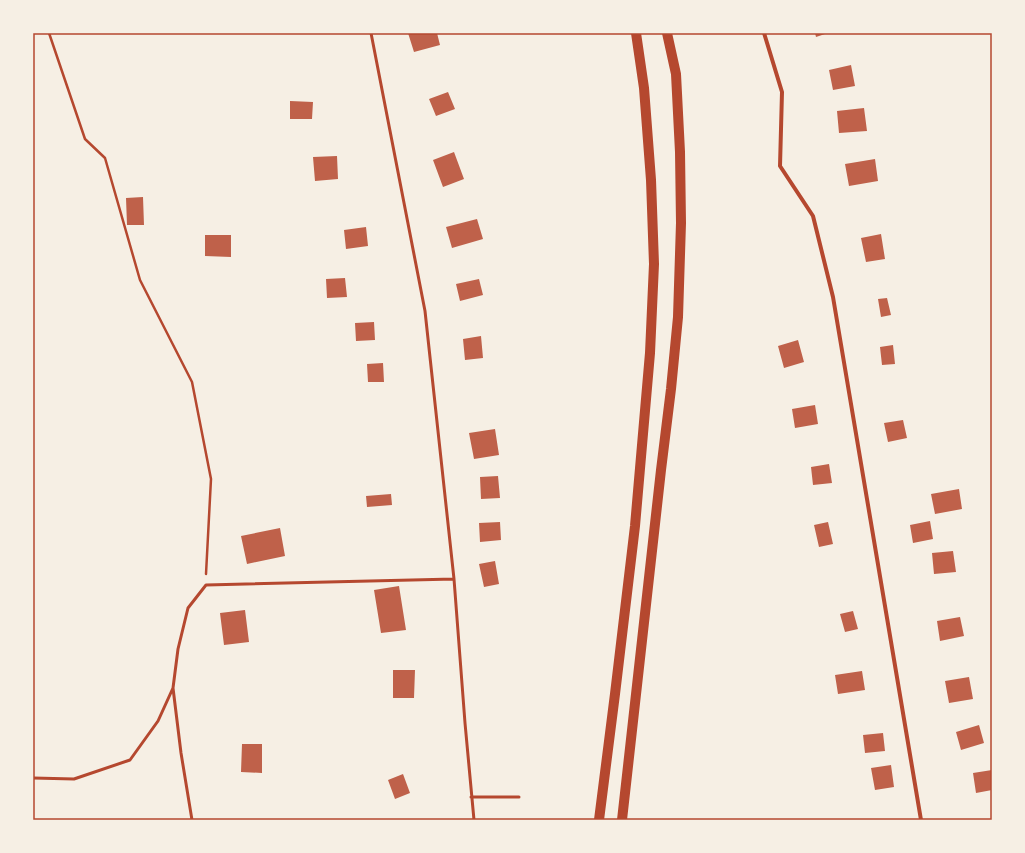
<svg xmlns="http://www.w3.org/2000/svg" width="1025" height="853" font-family="Inter,sans-serif">
	<rect width="100%" height="100%" fill="#f6efe4"/>
	<path fill="#bf614a" d="M408 33H437L440 45 414 52Z
		M815 33H828L816 37Z
		M851 65 855 86 833 90 829 70Z
		M448 92 455 109 436 116 429 99Z
		M290 101 313 102 312 119H290Z
		M864 108 867 131 839 133 837 111Z
		M454 152 464 179 443 187 433 160Z
		M337 156 338 179 315 181 313 157Z
		M875 159 878 181 849 186 845 164Z
		M143 197 144 225H127L126 198Z
		M477 219 483 239 452 248 446 227Z
		M366 227 368 246 346 249 344 230Z
		M881 234 885 259 866 262 861 238Z
		M205 235H231V257L205 256Z
		M345 278 347 297 327 298 326 279Z
		M479 279 483 295 460 301 456 284Z
		M887 298 891 315 881 317 878 299Z
		M374 322 375 340 356 341 355 323Z
		M481 336 483 358 465 360 463 339Z
		M798 340 804 362 784 368 778 346Z
		M893 345 895 364 882 365 880 347Z
		M383 363 384 382H368L367 364Z
		M815 405 818 424 795 428 792 409Z
		M903 420 907 438 888 442 884 423Z
		M495 429 499 455 474 459 469 433Z
		M829 464 832 483 813 485 811 467Z
		M498 476 500 498 481 499 480 477Z
		M959 489 962 509 935 514 931 494Z
		M391 494 392 505 367 507 366 496Z
		M930 521 933 539 913 543 910 525Z
		M500 522 501 540 480 542 479 523Z
		M828 522 833 544 819 547 814 525Z
		M280 528 285 556 247 564 241 536Z
		M953 551 956 572 934 574 932 553Z
		M495 561 499 584 484 587 479 564Z
		M399 586 406 630 381 633 374 590Z
		M245 610 249 642 224 645 220 613Z
		M853 611 858 629 845 632 840 614Z
		M960 617 964 636 940 641 937 621Z
		M393 670H415L414 698H393Z
		M862 671 865 690 838 694 835 675Z
		M969 677 973 699 949 703 945 681Z
		M979 725 984 743 961 750 956 732Z
		M883 733 885 751 865 753 863 735Z
		M242 744H262V773L241 772Z
		M891 765 894 787 875 790 871 768Z
		M992 770V790L976 793 973 773Z
		M403 774 410 793 395 799 388 780Z"/>
	<g fill="none" stroke-linecap="round" stroke-linejoin="round">
		<path stroke="#b5482f" stroke-width="2.5" d="M49 33 85 139 105 158 140 280 192 382 211 479 206 574"/>
		<path stroke="#b5482f" stroke-width="3" d="M371 33 425 311 454 579 465 723 474 820
			M33 778 74 779 130 760 158 721 173 688
			M471 797H519
			M192 820 181 753 173 688 178 649 188 608 206 585 454 579"/>
		<path stroke="#b5482f" stroke-width="4" d="M764 33 782 92 780 166 813 216 833 297 921 820"/>
		<path stroke="#b5482f" stroke-width="10" d="M599 820 615 694 635 526 650 353 654 264 651 180 644 88 636 33
			M622 820 661 470 671 389 678 317 681 223 680 152 676 74 667 33"/>
	</g>
	<rect width="1025" height="853" fill="none" stroke="#f6efe4" stroke-width="68"/>
	<rect x="34" y="34" width="957" height="785" fill="none" stroke="#b5482f" stroke-width="1.5"/>
</svg>
